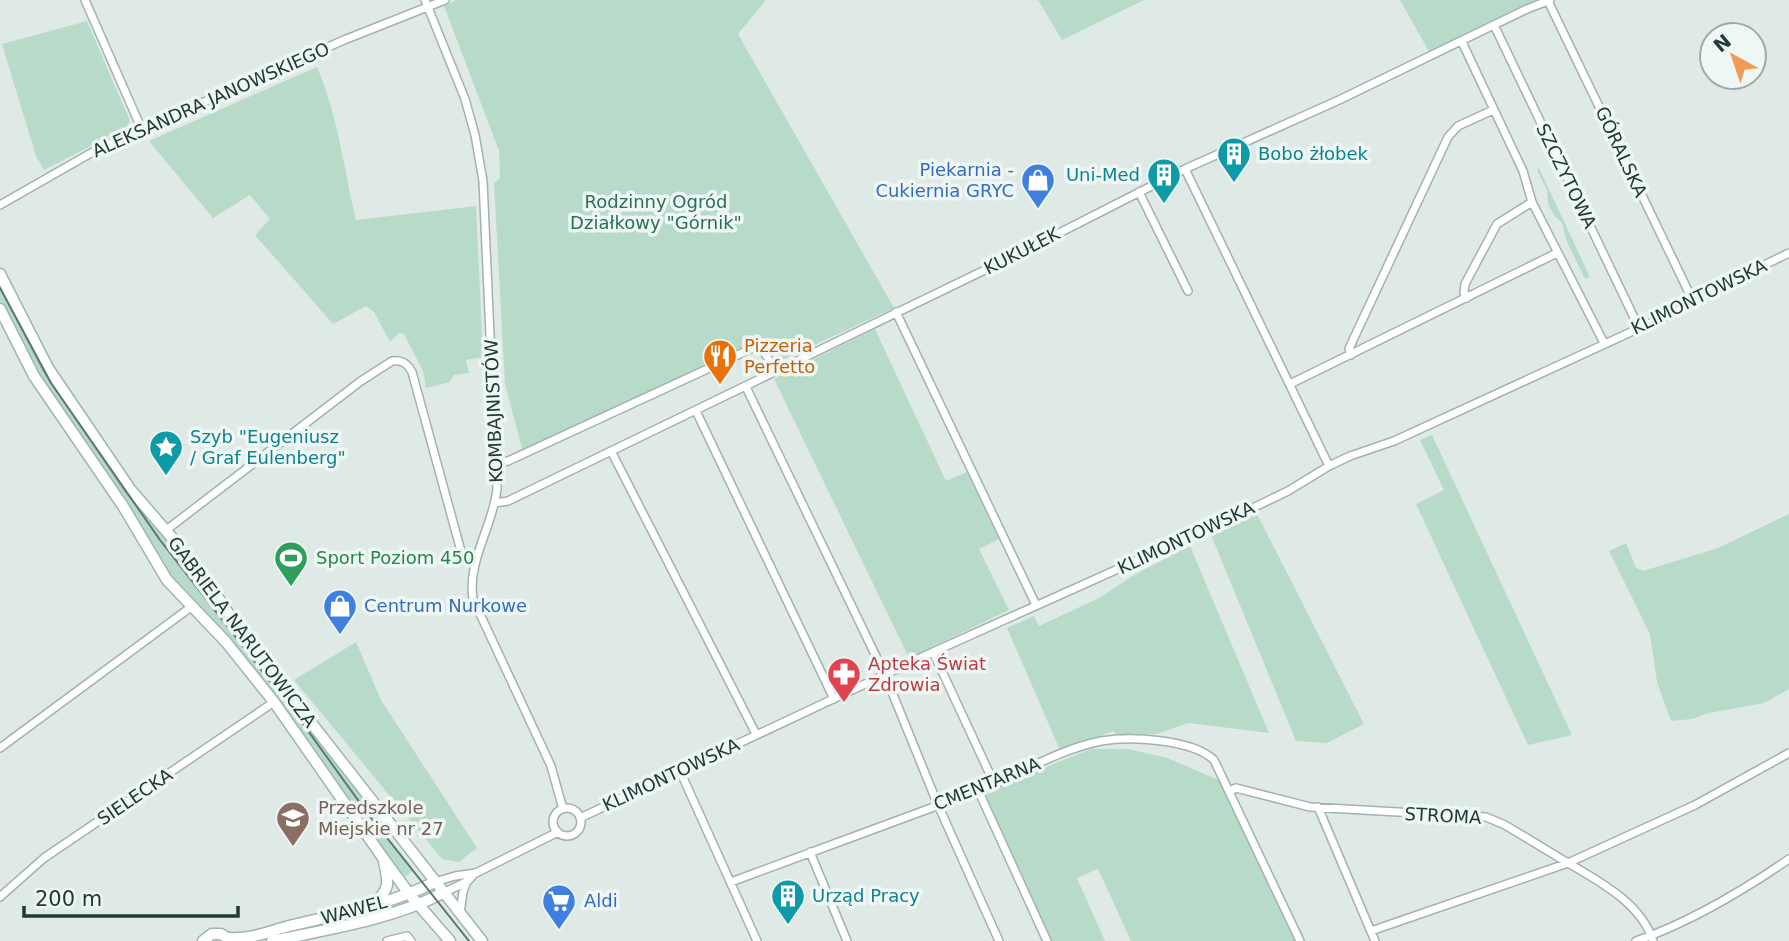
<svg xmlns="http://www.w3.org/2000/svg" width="1789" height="941" font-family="'DejaVu Sans',sans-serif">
	<rect width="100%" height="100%" fill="#dfeae7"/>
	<path fill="#b8dbc9" d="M457 0H766L738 34 894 308 784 359 771 351 763 338 523 452 505 384 494 183 500 178 499 151 444 6Z
		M1038 0H1144L1062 40Z
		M1400 0H1538L1430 53Z
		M87 21 130 121 126 128 44 170 36 156 2 44Z
		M317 67C338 116 344 169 356 220L476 206 483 357 466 360 469 373 454 375 450 382 426 388 423 371 404 334 399 333 390 342 374 312 366 306 333 324 255 235 270 219 250 195 213 218 149 141Z
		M1539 168 1590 277 1585 279 1567 242 1562 223 1554 215 1548 204 1547 190 1537 170Z
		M0 283 52 383 187 559 261 667 387 826 382 830 414 870 405 877 354 811 282 705 236 646 196 607 167 573 39 377 0 301Z
		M875 329 946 481 967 472 999 539 979 549 1009 610 909 658 774 379Z
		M1432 435 1572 735 1528 745 1416 504 1444 490 1420 440Z
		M1257 514 1364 724 1327 743 1296 741 1211 535Z
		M1789 514V689L1764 703 1709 713 1692 719 1671 721 1657 682 1650 634 1609 551 1626 543 1636 568 1643 571 1718 548Z
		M1190 546 1269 733 1189 723 1156 734H1116L1114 731 1060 750 1007 628 1034 616 1039 626 1099 598 1134 575Z
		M356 642 381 700 477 848 459 862 442 859 294 680Z
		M1091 749H1129L1167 758 1221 781 1297 941H1131L1098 869 1077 878 1105 941H1049L983 797V792Z"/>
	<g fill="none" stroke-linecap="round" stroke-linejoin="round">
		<g stroke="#a2b2af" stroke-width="10">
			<path id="street" d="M85 0 142 130
				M425 0 465 99 475 135 483 181 497 489C493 526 467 561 473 599L551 766 563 809
				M1548 1 1694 303
				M1494 25 1639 328
				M1462 42 1523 171 1532 202 1604 343
				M1185 169 1329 466
				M1139 192 1188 291
				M0 205 98 149 344 40 445 0
				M1467 298 1464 293 1465 284 1497 224 1532 202
				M896 312 1036 605
				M1351 355 1349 349 1353 340 1448 137 1458 126 1493 110
				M1290 384 1557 253
				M746 387 885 675 938 805 999 941
				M696 411 834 699
				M611 451 756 734
				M497 463 508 461 755 347 762 349 776 371
				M495 503 508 501 1020 253 1185 169 1339 100 1527 9 1550 0
				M165 531 361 381 392 361C402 360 407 363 412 372L461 551 476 560
				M933 652 994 783
				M0 748 191 607
				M680 771 757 941
				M978 790 1047 941
				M1230 791 1236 788 1310 807 1486 817 1505 825 1568 863 1695 805 1789 753
				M1318 807 1375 941
				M553 822a14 14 0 1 1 28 0a14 14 0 1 1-28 0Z
				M580 818 933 652 1236 516 1288 491 1329 466 1350 456 1394 441 1683 308 1727 283 1789 253
				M810 852 847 941
				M435 882 455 876 476 873 558 832
				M731 882C813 851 895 822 977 791 1018 775 1057 750 1101 741 1130 736 1192 739 1214 760L1300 941
				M443 893 468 881 475 873
				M0 897 44 858 274 702
				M460 913 463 892 467 881
				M1371 931 1568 863C1600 882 1641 903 1653 941
				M387 941 407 936 411 941
				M1636 941C1691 922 1741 892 1789 859"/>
		</g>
		<g stroke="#9eb6b2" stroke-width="13">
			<path id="secondary" d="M0 274 48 368 130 489 199 569 244 637 482 941
				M0 309 34 376 123 506 167 580 226 642 274 702 383 858 410 895 450 941
				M374 904C390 889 389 883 384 862
				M230 938C249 940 270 931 289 926 338 914 389 905 435 882
				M203 941 212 934H221L232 941
				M272 941C329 929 390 920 443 893"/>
		</g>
		<use href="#street" stroke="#fff" stroke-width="7"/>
		<use href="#secondary" stroke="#fff" stroke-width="10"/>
		<path stroke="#5b7674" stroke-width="2" d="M0 288 51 383 160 540 298 717 368 814 469 941"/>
	</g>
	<defs>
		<g id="building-pin" transform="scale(1.75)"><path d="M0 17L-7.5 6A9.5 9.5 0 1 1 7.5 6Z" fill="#0f9aa8" stroke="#eff7f5"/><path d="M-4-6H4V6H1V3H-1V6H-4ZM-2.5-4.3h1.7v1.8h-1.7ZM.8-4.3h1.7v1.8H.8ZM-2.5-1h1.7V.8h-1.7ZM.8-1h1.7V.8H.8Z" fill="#fff"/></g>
		<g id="shop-pin" transform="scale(1.75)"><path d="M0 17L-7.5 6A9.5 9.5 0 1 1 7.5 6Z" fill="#3f7fe0" stroke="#eff7f5"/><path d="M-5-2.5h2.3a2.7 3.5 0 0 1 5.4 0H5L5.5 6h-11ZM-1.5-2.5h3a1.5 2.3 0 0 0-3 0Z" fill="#fff"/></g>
		<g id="restaurant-pin" transform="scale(1.75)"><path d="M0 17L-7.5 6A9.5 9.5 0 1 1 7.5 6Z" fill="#e8710a" stroke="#eff7f5"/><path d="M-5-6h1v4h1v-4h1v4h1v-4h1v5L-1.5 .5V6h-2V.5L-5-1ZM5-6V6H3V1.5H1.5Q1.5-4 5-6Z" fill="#fff"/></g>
		<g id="sight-pin" transform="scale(1.75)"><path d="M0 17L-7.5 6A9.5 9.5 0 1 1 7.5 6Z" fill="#0f9aa8" stroke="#eff7f5"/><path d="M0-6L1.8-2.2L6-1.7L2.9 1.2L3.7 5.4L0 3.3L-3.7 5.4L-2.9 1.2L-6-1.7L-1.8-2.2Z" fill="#fff"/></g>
		<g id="stadium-pin" transform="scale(1.75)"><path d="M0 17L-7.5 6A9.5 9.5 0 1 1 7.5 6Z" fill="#2e9e5b" stroke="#eff7f5"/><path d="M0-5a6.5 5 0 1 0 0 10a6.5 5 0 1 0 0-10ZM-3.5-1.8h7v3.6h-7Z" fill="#fff"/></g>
		<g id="pharmacy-pin" transform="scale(1.75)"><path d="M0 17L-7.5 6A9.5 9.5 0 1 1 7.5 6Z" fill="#e0444e" stroke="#eff7f5"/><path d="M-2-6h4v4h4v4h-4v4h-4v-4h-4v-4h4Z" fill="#fff"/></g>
		<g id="school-pin" transform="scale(1.75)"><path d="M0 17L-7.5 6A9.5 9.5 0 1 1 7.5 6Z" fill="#8d6e63" stroke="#eff7f5"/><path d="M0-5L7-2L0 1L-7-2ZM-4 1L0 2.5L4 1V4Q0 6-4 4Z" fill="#fff"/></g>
		<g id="supermarket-pin" transform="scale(1.75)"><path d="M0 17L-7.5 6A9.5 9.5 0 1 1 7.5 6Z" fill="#3f7fe0" stroke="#eff7f5"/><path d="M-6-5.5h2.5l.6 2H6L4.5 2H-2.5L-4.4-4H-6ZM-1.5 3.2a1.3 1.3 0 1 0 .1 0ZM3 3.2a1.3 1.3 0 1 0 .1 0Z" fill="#fff"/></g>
	</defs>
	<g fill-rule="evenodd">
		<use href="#building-pin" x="1234" y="154"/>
		<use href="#building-pin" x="1164" y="175"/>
		<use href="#shop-pin" x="1038" y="180"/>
		<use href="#restaurant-pin" x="720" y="356"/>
		<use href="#sight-pin" x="166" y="447"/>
		<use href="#stadium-pin" x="291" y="558"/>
		<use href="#shop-pin" x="340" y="606"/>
		<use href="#pharmacy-pin" x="844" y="674"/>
		<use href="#school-pin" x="293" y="818"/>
		<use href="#building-pin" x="788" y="896"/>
		<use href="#supermarket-pin" x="559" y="901"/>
	</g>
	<g text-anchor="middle" stroke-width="7" stroke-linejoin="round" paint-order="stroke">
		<g font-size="18" fill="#203a38" stroke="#eff7f5">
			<text transform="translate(211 100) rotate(-24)" y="6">ALEKSANDRA JANOWSKIEGO</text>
			<text transform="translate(1621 152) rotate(65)" y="6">GÓRALSKA</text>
			<text transform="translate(1566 176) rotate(64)" y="6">SZCZYTOWA</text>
			<text transform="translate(1022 251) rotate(-27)" y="6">KUKUŁEK</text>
			<text transform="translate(1699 297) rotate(-26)" y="6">KLIMONTOWSKA</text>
			<text transform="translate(494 411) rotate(-92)" y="6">KOMBAJNISTÓW</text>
			<text transform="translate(1186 538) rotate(-25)" y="6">KLIMONTOWSKA</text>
			<text transform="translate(242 632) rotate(53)" y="6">GABRIELA NARUTOWICZA</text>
			<text transform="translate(671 775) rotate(-25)" y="6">KLIMONTOWSKA</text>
			<text transform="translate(987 784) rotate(-22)" y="6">CMENTARNA</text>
			<text transform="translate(135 797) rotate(-34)" y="6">SIELECKA</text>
			<text transform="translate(1443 816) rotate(3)" y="6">STROMA</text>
			<text transform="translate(354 910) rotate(-15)" y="6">WAWEL</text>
		</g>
		<g font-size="18" fill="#0d838f" stroke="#eff7f5" text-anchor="start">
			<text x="1258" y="160">Bobo żłobek</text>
			<text x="1140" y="181" text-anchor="end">Uni-Med</text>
			<text x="190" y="443">Szyb "Eugeniusz<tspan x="190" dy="21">/ Graf Eulenberg"</tspan></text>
			<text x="812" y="902">Urząd Pracy</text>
		</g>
		<g font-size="18" fill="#366cbe" stroke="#eff7f5" text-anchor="start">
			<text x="1014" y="176" text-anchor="end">Piekarnia -<tspan x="1014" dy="21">Cukiernia GRYC</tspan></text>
			<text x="364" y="612">Centrum Nurkowe</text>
			<text x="584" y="907">Aldi</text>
		</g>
		<g font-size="18" fill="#2b7054" stroke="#eff7f5">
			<text x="656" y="208">Rodzinny Ogród<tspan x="656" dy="21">Działkowy "Górnik"</tspan></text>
		</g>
		<g font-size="18" fill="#c56008" stroke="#eff7f5" text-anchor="start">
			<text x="744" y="352">Pizzeria<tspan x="744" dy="21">Perfetto</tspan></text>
		</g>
		<g font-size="18" fill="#27864d" stroke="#eff7f5" text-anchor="start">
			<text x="316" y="564">Sport Poziom 450</text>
		</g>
		<g font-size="18" fill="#be3a42" stroke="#eff7f5" text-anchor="start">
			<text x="868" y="670">Apteka Świat<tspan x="868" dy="21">Zdrowia</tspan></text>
		</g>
		<g font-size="18" fill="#785e54" stroke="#eff7f5" text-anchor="start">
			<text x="318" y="814">Przedszkole<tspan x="318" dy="21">Miejskie nr 27</tspan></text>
		</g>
	</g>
	<g transform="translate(1733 56) rotate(320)"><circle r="33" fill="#eff7f5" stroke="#9caba9" stroke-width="2"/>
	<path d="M0-5L12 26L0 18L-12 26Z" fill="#f09c58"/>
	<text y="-10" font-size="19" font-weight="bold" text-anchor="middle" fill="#203a38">N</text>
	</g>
	<path d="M24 906v10h214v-10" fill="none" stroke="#203a38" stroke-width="3.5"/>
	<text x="35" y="906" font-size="21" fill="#203a38" stroke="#eff7f5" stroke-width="5" paint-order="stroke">200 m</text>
</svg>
